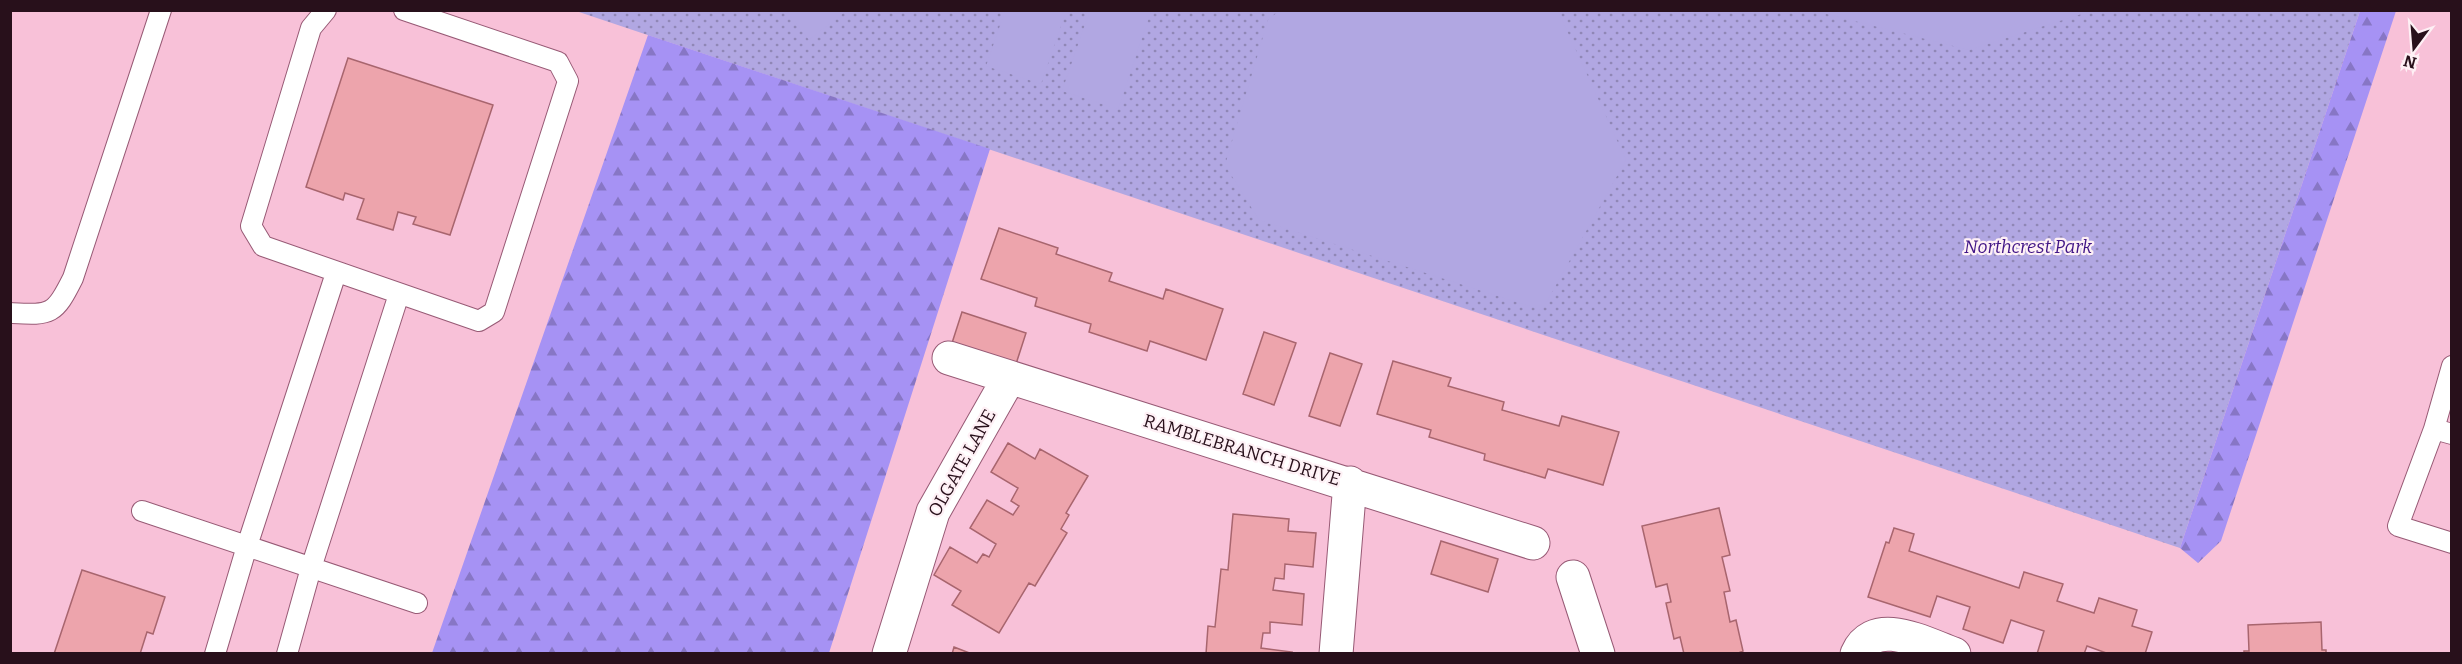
<svg xmlns="http://www.w3.org/2000/svg" width="2462" height="664" font-family="Bitter,serif">
	<defs>
		<pattern id="grass-dots" width="8" height="8" patternUnits="userSpaceOnUse" patternTransform="scale(1.5)"><rect width="8" height="8" fill="#b1a7e2"/><path d="M2 2h.1M6 6h.1" fill="none" stroke="#9087b6" stroke-width="1.8" stroke-linecap="round"/></pattern>
		<pattern id="forest-firs" width="22" height="20" patternUnits="userSpaceOnUse" patternTransform="scale(1.5)"><rect width="22" height="20" fill="#a692f4"/><path d="M5 1l3.5 6h-7zM16 11l3.5 6h-7z" fill="#8776c5"/></pattern>
	</defs>
	<rect width="100%" height="100%" fill="#f8c1d8"/>
	<path fill="url(#grass-dots)" d="M576 11H2360L2180 548Z"/>
	<path fill="url(#forest-firs)" d="M2360 11H2396L2221 541 2198 563 2180 548Z
		M648 35 990 149 829 653H432Z"/>
	<path fill="#b1a7e2" d="M1090 10 1151 11 1118 109 1062 91Z
		M787 11H846L809 40Z
		M1005 11H1066L1041 84 986 66Z
		M1279 11H1558L1626 160 1542 310 1259 220 1225 165 1268 20Z
		M1815 11 2091 10V11L1969 50Z"/>
	<path fill="#eda4ac" stroke="#a8656e" stroke-width="1.5" d="M348 58 493 105 450 235 413 224 416 217 398 212 393 230 357 219 364 199 345 193 343 200 306 187Z
		M999 228 1058 248 1056 254 1112 273 1109 281 1163 299 1166 289 1223 309 1206 360 1150 341 1147 351 1089 332 1091 324 1035 306 1037 298 981 279Z
		M962 312 1026 333 1016 364 952 343Z
		M1264 332 1296 343 1274 405 1243 394Z
		M1330 353 1362 364 1340 426 1309 416Z
		M1393 361 1451 378 1448 386 1504 402 1502 410 1559 426 1562 416 1619 432 1603 485 1548 469 1545 478 1484 460 1485 454 1429 437 1431 430 1377 414Z
		M1008 443 1035 459 1040 449 1088 476 1066 513 1069 515 1061 529 1067 533 1035 586 1029 583 999 633 952 605 961 591 934 575 950 547 977 563 983 554 989 557 996 544 970 528 987 500 1013 515 1019 506 1011 501 1018 488 991 472Z
		M1719 508 1730 555 1722 557 1730 591 1724 592 1730 622 1736 620 1743 651 1736 654H1684L1680 637 1674 639 1666 603 1671 602 1667 584 1656 587 1642 526Z
		M1233 514 1289 519 1288 531 1316 533 1313 567 1285 564 1284 579 1275 578 1273 590 1304 594 1302 625 1270 622V633H1263L1261 648 1292 652 1291 654H1206L1208 626 1215 627 1221 569 1228 570Z
		M1894 528 1914 534 1909 551 2019 588 2024 572 2063 584 2057 601 2094 613 2099 598 2137 610 2132 626 2152 632 2145 654H2109L2087 646 2084 654H2037L2044 631 2011 620 2003 643 1963 629 1970 607 1937 596 1930 617 1868 597 1886 542 1889 543Z
		M1441 541 1498 559 1488 592 1431 574Z
		M82 570 165 597 153 634 147 632 140 654H54Z
		M2321 622 2322 650H2326V654H2244V651H2249L2248 625Z
		M954 647 972 654H952Z"/>
	<g fill="none" stroke-linecap="round" stroke-linejoin="round">
		<g stroke="#975a75" stroke-width="22">
			<path id="service" d="M326 10 311 28 251 226 263 246 479 321 494 312 568 81 558 62 404 10
				M10 313C51 315 54 316 73 278L161 10
				M2452 366 2434 429 2398 526 2452 543
				M2434 429 2452 434
				M142 511 417 603
				M215 654 247 546 336 273
				M287 654 311 568 399 294"/>
		</g>
		<g stroke="#975a75" stroke-width="35">
			<path id="minor" d="M949 358 1533 543
				M1573 577 1598 654
				M889 654 933 512 1009 378
				M1336 654 1350 483
				M1857 654C1874 615 1925 644 1954 654"/>
		</g>
		<use href="#service" stroke="#fff" stroke-width="20"/>
		<use href="#minor" stroke="#fff" stroke-width="33"/>
	</g>
	<g text-anchor="middle" stroke-width="4.5" stroke-linejoin="round" paint-order="stroke">
		<g font-size="18" font-style="italic" fill="#401486" stroke="#fef0f5">
			<text x="2028" y="253">Northcrest Park</text>
		</g>
		<g font-size="18" fill="#28101b" stroke="#fef0f5">
			<text transform="translate(1242 450) rotate(17)" y="6">RAMBLEBRANCH DRIVE</text>
			<text transform="translate(962 463) rotate(-61)" y="6">OLGATE LANE</text>
		</g>
	</g>
	<rect width="2462" height="664" fill="none" stroke="#28101b" stroke-width="24"/>
	<g transform="translate(2414 48) rotate(196)" stroke="#fef0f5" stroke-width="4.5" paint-order="stroke">
	<path d="M0-4.5L10 22L0 15L-10 22Z" fill="#28101b"/>
	<text y="-9" font-size="16" font-weight="bold" text-anchor="middle" fill="#28101b">N</text>
	</g>
</svg>
